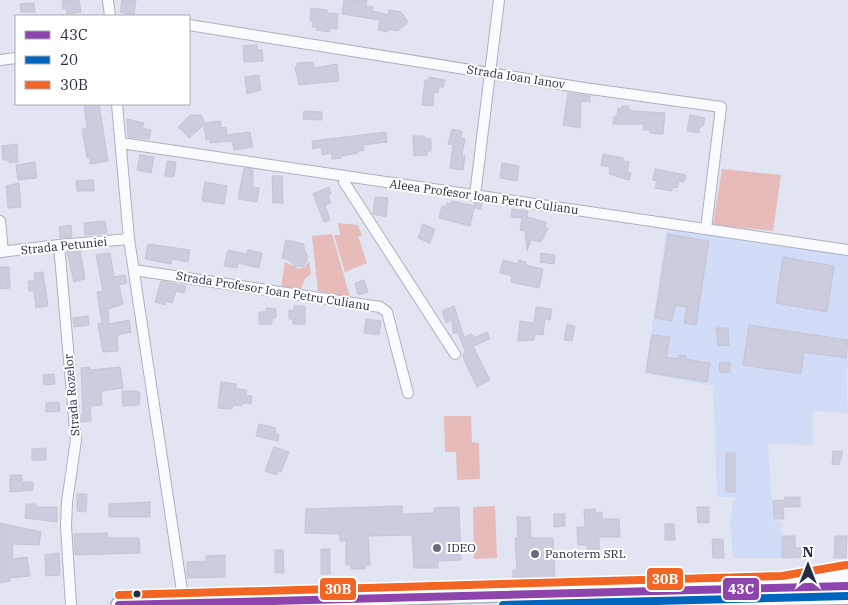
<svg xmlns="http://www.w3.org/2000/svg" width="848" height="605" font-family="'IBM Plex Serif',serif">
	<rect width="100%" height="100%" fill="#e0e5f1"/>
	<path fill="#d2dcf6" d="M667 227 848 254V369H846L848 413 813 411V445L768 444 773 521H781V558H733L730 522 734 497H717L713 386 645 373Z"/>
	<path fill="#e6bbba" d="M722 169 781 175 773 231 713 225Z
		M338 223 358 225 362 236H358L367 263 345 272 334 235H340Z
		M332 234 350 297 318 291 312 236Z
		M309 261 311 274 305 279 301 289 281 287 285 262 298 269 305 267Z
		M444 416H471L472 442 479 443 480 479 457 480 456 452H445Z
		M495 506 497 558 474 559 473 507Z"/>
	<path fill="#cbccdd" stroke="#c3c5d5" d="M79 0 81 12 67 14 66 9H63L62 1Z
		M122 0H136L134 15 120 12Z
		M344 0H367L366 6 373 7 372 11 388 15 389 10 401 12 408 22 398 31 388 29V32L378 30 380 20 342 14Z
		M34 3 35 12H21L20 4Z
		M311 8 327 10V13L338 14 337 29 330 28 329 32 316 30 317 27H312L313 21H310Z
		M257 45V50H262L263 61 244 62 243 46Z
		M313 62 314 68 337 64 339 81 299 85 295 67H297V63Z
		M259 75 261 90 247 94 245 77Z
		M429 77 445 80 443 87H439L438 93 434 92 433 106 422 105 425 80H429Z
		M568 93 590 96V102L581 101 580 128 563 125Z
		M84 104H99L108 161 90 164V158H87L82 129H87Z
		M622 106H629V109L633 111 665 113 663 134 650 133V130H643L644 124H613L614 116H617L618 108 622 109Z
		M304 111 322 112V120L303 119Z
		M190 115H201L205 123 221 121V128L226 127 227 135 250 132 253 147 234 150 232 141 210 143V139L206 140 204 125 189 138 178 127Z
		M690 115 705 118 703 126H700L699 133 687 131Z
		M127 119 144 123 142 128 151 130 149 139 128 137Z
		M452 129 462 131 461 138 465 139 462 155 465 156 463 170 450 168 453 145 448 144Z
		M386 132 387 142 363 145 364 150 358 151V153L341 156V158L332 159V153L322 155 321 147 313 149 312 141Z
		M413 136H424L425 139H431V151H427V155L414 156Z
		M17 144 18 162 9 163V160H3L2 146Z
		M603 154 623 158V161L629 162 627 172 631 173 629 180 609 174 610 167 601 165Z
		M140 155 154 157 151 173 137 170Z
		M167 161 176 162 174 177 165 176Z
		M35 162 37 178 18 180 16 165Z
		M502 163 519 166 517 181 500 178Z
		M244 168 253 169V187L259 188 257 202 238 199Z
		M655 169 686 175 684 182 679 181 677 188 672 187V191L655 188 657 181 653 180Z
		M272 176H282L283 203H273Z
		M93 180 94 191H77L76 181Z
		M205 182 227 186 224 204 202 201Z
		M19 183 21 207 8 208 6 186Z
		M329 187 331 194 328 195 331 203 325 205 330 220 324 222 313 194Z
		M375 197 388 198 386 217 373 214Z
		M452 201 474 206V202L482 203 481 209 474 208 470 226 439 218 442 206 446 207 447 203 451 204Z
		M512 209 528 211 527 217 546 222 545 228H548L541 242 531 240 527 251 525 231 520 230 522 218 511 217Z
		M105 221 107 233 85 235 84 223Z
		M423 224 435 229 430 243 418 238Z
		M71 225 72 237 60 238 59 227Z
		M668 234 709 241 696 325 684 323 687 307 675 305 672 321 655 318Z
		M286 240 304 244V249L308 257 304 266 295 267 289 260 282 258Z
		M148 244 190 250 188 262 172 259 171 264 145 259Z
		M80 250 85 279 74 282 67 252Z
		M228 250 247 254 248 250 262 253 259 268 238 263 237 268 224 266Z
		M110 253 114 277 125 275 127 283 119 285 123 304 108 309 109 324 129 320 131 332 117 335 118 351 103 352 98 324 102 323 97 292 103 291 96 255Z
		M541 253 555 255 554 264 540 262Z
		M783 257 834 266 827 312 776 303Z
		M503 260 518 264 519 260 526 262 525 265 543 269 539 288 511 282 512 276 500 273Z
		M0 267H9L10 288 0 289Z
		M43 272 48 306 36 308 34 291H29L28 281H35L34 273Z
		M364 280 368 292 358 295 355 283Z
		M161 281 186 286 184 293 176 291 172 303 166 301 165 305 155 302Z
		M294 306H305V324H293V319H289V310L294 311Z
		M454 306 464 337 472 334 473 338 487 332 490 339 473 346 490 380 477 387 464 360 463 354 466 353 458 333H453L452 320 446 323 442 311Z
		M536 307 552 309 550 320 545 319 543 335 535 334 534 340 518 341 520 321 534 323Z
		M266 308 276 309V318H272V324H259V312H266Z
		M88 316 89 325 74 327 73 318Z
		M366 319 381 321 379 335 364 333Z
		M567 324 575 326 572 341 564 340Z
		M749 325 848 340 846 358 804 352 801 374 743 365Z
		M716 328H728L729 345 718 346Z
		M652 335 670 337 666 357 679 359V355L686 356 685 359 710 363 707 382 646 372Z
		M730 362V372L720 373 719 363Z
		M89 367 90 370 120 367 123 388 101 391 102 405 90 406 91 421 81 422V415L83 414 81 368Z
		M54 374 55 384 44 385 43 375Z
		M221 382 236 384V389L247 390 246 395 252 396 251 404 243 403 242 406 233 405 232 409 218 408Z
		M122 391H137L140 393 139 405 123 406Z
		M59 402 60 411 46 412V403Z
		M259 424 276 428 275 433 279 434 278 441 256 436Z
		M274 447 289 452 281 472 278 471 276 475 265 471Z
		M46 448V460H32V449Z
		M833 451H843L839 465 832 464Z
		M726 453H735V492H726Z
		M10 475H22V482H33V490L10 492Z
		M77 494H87L86 512 77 511Z
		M785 497H800V507H783L784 519H774L773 501 785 500Z
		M150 502V517H109V504Z
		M26 504H36V507H57V522L25 518Z
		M402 506V514L434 513V508L459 507 461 560 438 561V568H414L412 535 368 536 370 565H365V569H351V565H346V541H340V534L305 533 306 509Z
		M697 507H709V523H698Z
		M595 509 596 513 602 512V519H619L620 537H599V552L587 553V545H578L577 527H585L584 510Z
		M554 514H565V526L554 527Z
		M517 517H530L531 538H553L555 583H513V570L517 569 515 538H518Z
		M0 523 41 532 39 545 13 544 12 559 27 557 30 576 10 578V581L0 583Z
		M665 524H674L675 540H665Z
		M107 533 108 538H139L140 553 75 555 74 534Z
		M782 536H795V548H806V557L782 558Z
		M835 536H847L846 558H834Z
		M712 539H723L724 558H713Z
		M321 549H330V574H321Z
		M275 550H283L284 573H275Z
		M59 553 60 575 46 576 45 555Z
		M225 555V577L187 578V562L206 561V556Z"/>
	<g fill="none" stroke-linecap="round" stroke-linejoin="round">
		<g stroke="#abb1c0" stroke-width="12">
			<path id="minor" d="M108 0 110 16
				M189 25 584 88 721 107 706 229
				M0 60 16 58
				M117 104 129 239 184 604
				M121 143 848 250
				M345 177 344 182 455 354
				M475 195 499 0
				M0 221 3 252
				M59 245 76 440 67 502 66 526 71 605
				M0 252 59 245 129 239
				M134 270 380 307 387 312 408 393"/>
		</g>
		<g stroke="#abb1c0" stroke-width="15">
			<path id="major" d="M783 586 848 575
				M820 586H848
				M688 600 848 598"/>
		</g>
		<g stroke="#abb1c0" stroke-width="18">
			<path id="highway" d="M643 601 688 600
				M119 605 783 586"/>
		</g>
		<use href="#minor" stroke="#fafbfd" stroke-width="10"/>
		<use href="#major" stroke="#fafbfd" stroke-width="12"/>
		<use href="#highway" stroke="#fafbfd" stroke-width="15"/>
		<g stroke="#fff" stroke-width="11">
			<path id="bus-1" d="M119 605 848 586"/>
		</g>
		<g stroke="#fff" stroke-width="11">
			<path id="bus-2" d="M503 605 848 596"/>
		</g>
		<g stroke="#fff" stroke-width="11">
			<path id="bus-3" d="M119 595 782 576 846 565"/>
		</g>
		<use href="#bus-1" stroke="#8e44ad" stroke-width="8"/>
		<use href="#bus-2" stroke="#0065bd" stroke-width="8"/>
		<use href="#bus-3" stroke="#f26522" stroke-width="8"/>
	</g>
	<g fill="#666d7f" stroke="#fff" stroke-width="2">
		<circle cx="437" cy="548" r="5"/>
		<circle cx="535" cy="554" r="5"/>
	</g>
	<circle fill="#252d42" stroke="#fff" stroke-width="2" cx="137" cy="594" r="4.5"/>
	<g text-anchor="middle" stroke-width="4" stroke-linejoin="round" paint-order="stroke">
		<g font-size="12" fill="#252d42" stroke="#fff">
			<text transform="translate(516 77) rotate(9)" y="4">Strada Ioan Ianov</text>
			<text transform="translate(484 197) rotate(8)" y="4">Aleea Profesor Ioan Petru Culianu</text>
			<text transform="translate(64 246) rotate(-6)" y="4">Strada Petuniei</text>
			<text transform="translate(273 291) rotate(9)" y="4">Strada Profesor Ioan Petru Culianu</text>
			<text transform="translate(72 395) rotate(-95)" y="4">Strada Rozelor</text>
		</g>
		<g font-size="12" fill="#252d42" stroke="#fff" text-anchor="start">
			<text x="447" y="552">IDEO</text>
			<text x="545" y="558">Panoterm SRL</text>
		</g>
	</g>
	<g stroke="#fff" stroke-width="2">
		<rect x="646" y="567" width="38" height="24" rx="5" fill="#f26522"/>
		<rect x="319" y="577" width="38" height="24" rx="5" fill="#f26522"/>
		<rect x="722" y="577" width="38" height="24" rx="5" fill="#8e44ad"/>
	</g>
	<g font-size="14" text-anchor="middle" font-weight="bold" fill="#fff">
		<text x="665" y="584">30B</text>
		<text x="338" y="594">30B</text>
		<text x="741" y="594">43C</text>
	</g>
	<rect x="15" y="15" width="175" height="90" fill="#ffffff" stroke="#a8abb3"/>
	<rect x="25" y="31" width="25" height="8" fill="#8e44ad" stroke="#a8abb3"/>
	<text x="60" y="40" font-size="15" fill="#252d42">43C</text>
	<rect x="25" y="56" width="25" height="8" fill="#0065bd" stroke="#a8abb3"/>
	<text x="60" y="65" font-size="15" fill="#252d42">20</text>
	<rect x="25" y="81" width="25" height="8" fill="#f26522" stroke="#a8abb3"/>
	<text x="60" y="90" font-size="15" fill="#252d42">30B</text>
	<g transform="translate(808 565)" stroke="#ffffff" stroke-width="4" paint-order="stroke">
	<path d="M0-4L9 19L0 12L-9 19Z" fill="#252d42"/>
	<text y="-8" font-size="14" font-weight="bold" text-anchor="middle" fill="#252d42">N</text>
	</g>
</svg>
